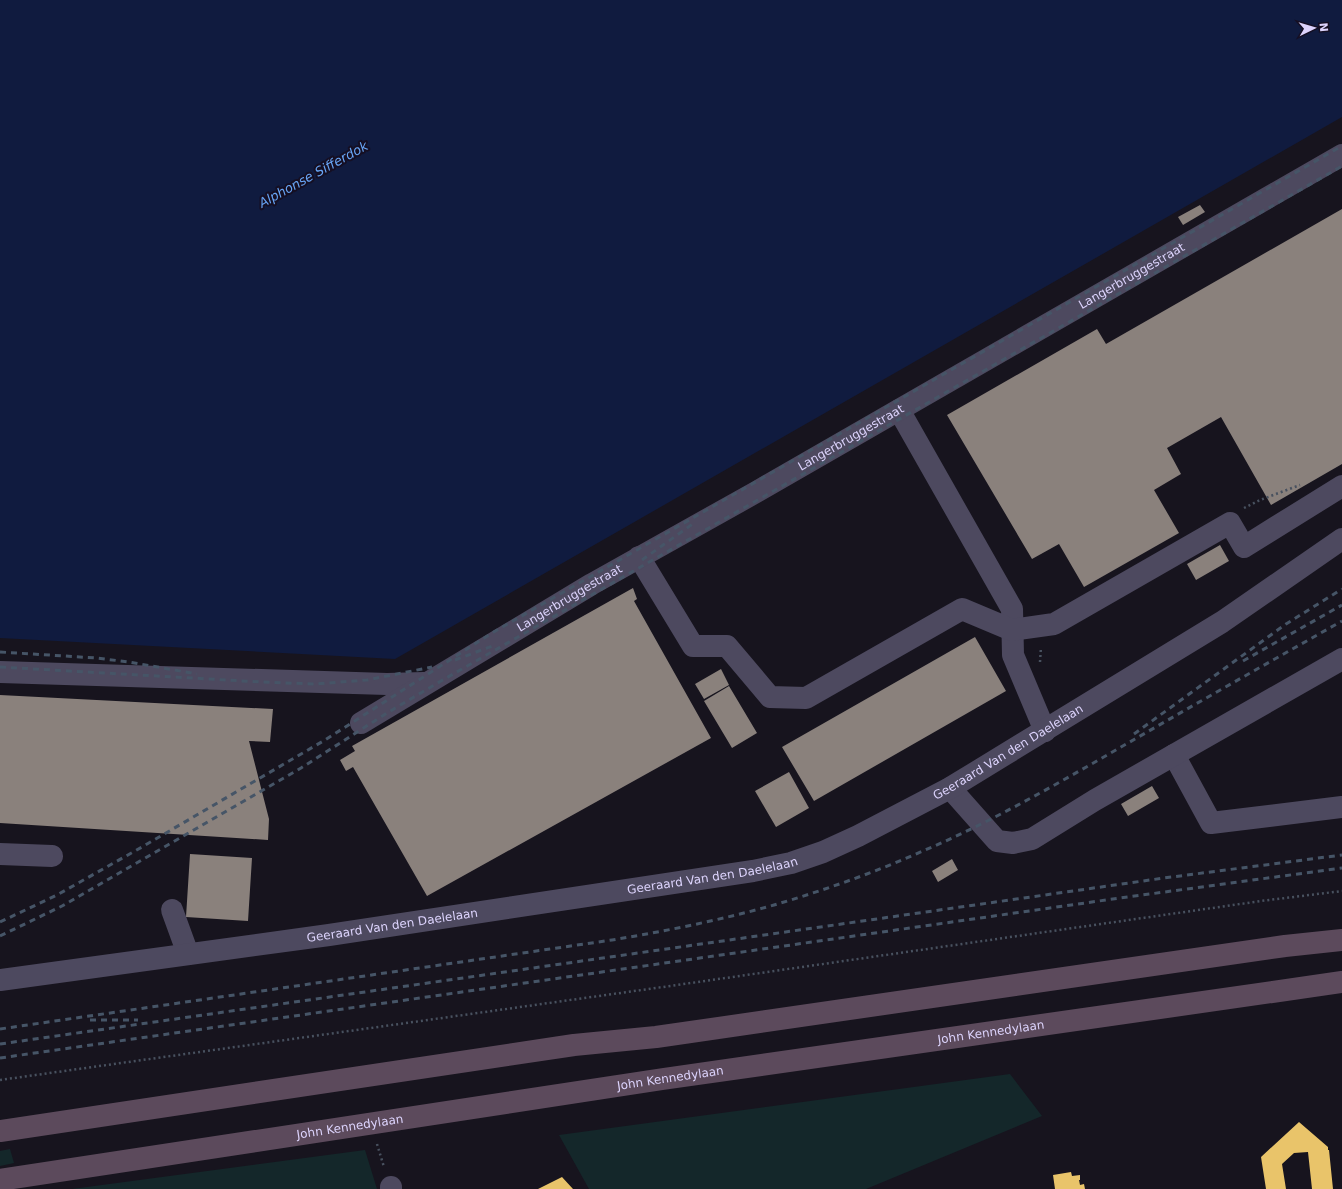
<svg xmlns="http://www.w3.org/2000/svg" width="1342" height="1189" font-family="'DejaVu Sans',sans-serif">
	<rect width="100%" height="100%" fill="#17141e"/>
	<path fill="#14272a" d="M1010 1074 1042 1116 866 1189H589L559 1135Z
		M10 1149 14 1163 0 1166V1151Z
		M365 1150 377 1189H72Z"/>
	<path fill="#101b3f" d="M0 0H1342V117L395 659 0 638Z"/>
	<path fill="#e9c46a" d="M1299 1122 1328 1147V1150H1329L1333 1189H1312L1308 1152 1294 1153 1282 1164 1286 1189H1266L1261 1157Z
		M1071 1172 1072 1176 1080 1175V1180H1079L1080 1185 1084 1184 1085 1189H1055L1053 1175Z
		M562 1177 573 1189H538Z"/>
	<path fill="#8a817c" d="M1200 205 1205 212 1183 225 1178 217Z
		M1342 209V464L1271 505 1221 417 1167 448 1181 474 1154 490 1179 533 1084 587 1059 544 1032 559 947 415 1097 329 1106 344Z
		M1220 545 1229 561 1196 580 1187 564Z
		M633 588 637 599 634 601 711 738 427 896 353 767 346 771 340 760 355 751 352 746Z
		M975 637 1006 691 814 801 782 747Z
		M721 669 729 685 704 699 695 684Z
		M729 686 757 733 732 748 704 701Z
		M0 695 273 709 270 742 249 741 269 819 268 840 0 823Z
		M789 772 809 808 776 827 755 791Z
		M1152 786 1159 798 1128 816 1121 804Z
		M190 854 252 858 248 921 186 917Z
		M952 859 958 870 938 882 932 871Z"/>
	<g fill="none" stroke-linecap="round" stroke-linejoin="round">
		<path stroke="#48515f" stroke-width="2.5" stroke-dasharray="2 3" stroke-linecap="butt" d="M1244 508 1260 500 1300 485
			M1040 662 1041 647
			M0 1080 663 987 1261 901 1342 891
			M377 1144 384 1167"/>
		<g stroke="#4d495f" stroke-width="22">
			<path d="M899 410 1012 609 1013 655 1045 731"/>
			<path d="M639 557 693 646H727L770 697 806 698 962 609 1012 630 1054 624 1230 523 1244 547 1342 486"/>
			<path d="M0 672 387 684 424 683"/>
			<path id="s1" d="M361 723 592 584 758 491 1342 155"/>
			<path d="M1174 755 1211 823 1342 807"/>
			<path d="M950 788 997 841 1013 843 1032 839 1095 800 1342 659"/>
			<path d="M0 854 52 856"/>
			<path d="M172 910 188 954"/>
			<path id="s2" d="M0 980 329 935 753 871 791 863 823 852 858 836 950 788 1222 622 1342 539"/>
			<path d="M391 1187V1189"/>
		</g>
		<g stroke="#5c4a5c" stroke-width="22">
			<path d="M0 1131 574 1045 656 1037 1285 946 1342 940"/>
			<path id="s3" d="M0 1180 663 1079 1342 982"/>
		</g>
		<path stroke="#465567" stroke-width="3" stroke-dasharray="6 5" stroke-linecap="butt" d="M642 560 694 523
			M0 652 96 658 129 662 197 674
			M455 660 495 645
			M1243 661 1342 605
			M0 667 261 682 315 684 367 680 432 667
			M1134 734 1286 624 1342 589
			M0 922 57 895 142 847 325 740 492 633 1342 146
			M0 936 62 906 301 768 387 713 441 681 1342 166
			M90 1020H138
			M0 1029 612 940C666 931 721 920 774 905 825 890 876 872 925 850 998 819 1067 778 1135 739 1204 699 1273 660 1342 621
			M0 1044 1164 878 1342 855
			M0 1058 1120 898 1342 868"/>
	</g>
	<g text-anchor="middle" stroke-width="4" stroke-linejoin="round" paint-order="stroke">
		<g font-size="12" fill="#dcd3fc" stroke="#150f23">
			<text dy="4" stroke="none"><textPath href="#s1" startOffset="891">Langerbruggestraat</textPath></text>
			<text dy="4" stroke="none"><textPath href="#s1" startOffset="567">Langerbruggestraat</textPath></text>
			<text dy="4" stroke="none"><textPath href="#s1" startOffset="243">Langerbruggestraat</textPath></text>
			<text dy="4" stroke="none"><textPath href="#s2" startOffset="1044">Geeraard Van den Daelelaan</textPath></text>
			<text dy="4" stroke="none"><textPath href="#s2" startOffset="720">Geeraard Van den Daelelaan</textPath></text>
			<text dy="4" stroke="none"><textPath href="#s2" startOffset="396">Geeraard Van den Daelelaan</textPath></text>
			<text dy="4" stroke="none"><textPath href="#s3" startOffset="1002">John Kennedylaan</textPath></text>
			<text dy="4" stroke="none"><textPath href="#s3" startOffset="678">John Kennedylaan</textPath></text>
			<text dy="4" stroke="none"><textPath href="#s3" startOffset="354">John Kennedylaan</textPath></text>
		</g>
		<g font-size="13" font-style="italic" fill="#68a5f6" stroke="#150f23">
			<text transform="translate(313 174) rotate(-29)" y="5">Alphonse Sifferdok</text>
		</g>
	</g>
	<g transform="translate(1314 28) rotate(85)" stroke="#150f23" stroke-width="3" paint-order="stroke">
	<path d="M0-3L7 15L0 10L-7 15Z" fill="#dcd3fc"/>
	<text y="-6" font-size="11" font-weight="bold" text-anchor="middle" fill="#dcd3fc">N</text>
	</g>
</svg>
